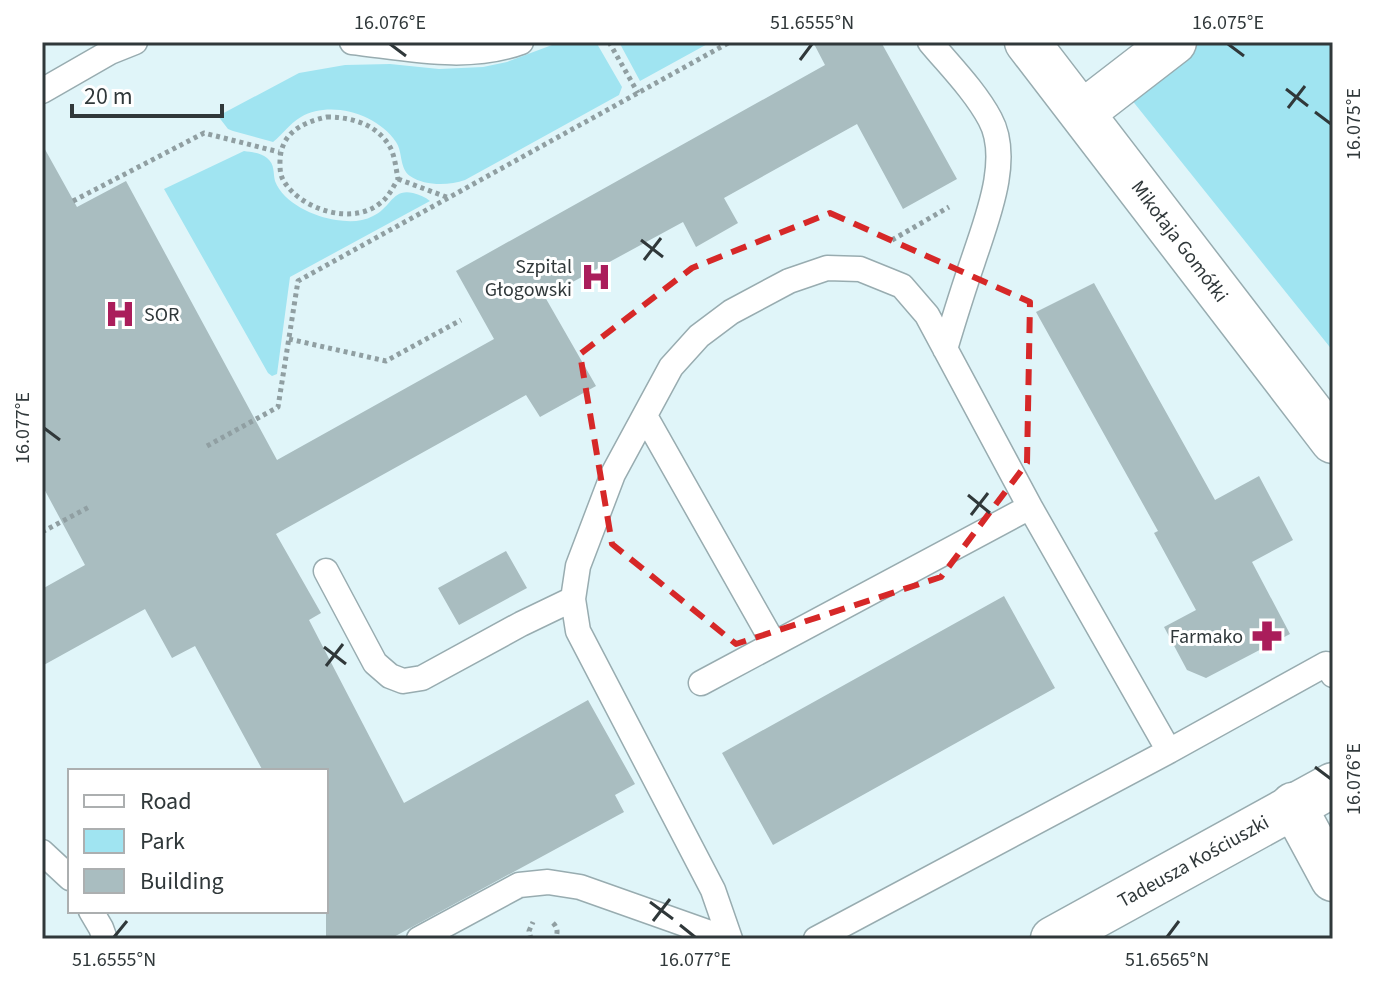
<svg xmlns="http://www.w3.org/2000/svg" width="1375" height="981" font-family="'Source Sans 3',sans-serif">
	<rect width="100%" height="100%" fill="#e0f5f9"/>
	<path fill="#a0e4f1" d="M560 42H596L622 87 619 95 465 180C448 186 425 186 410 176 399 168 403 152 396 142 377 114 331 100 301 117 289 124 283 134 273 142L233 131 228 129 218 116 299 73 345 65 390 64 439 69 483 67 507 62Z
		M619 42H711L640 81Z
		M1195 42H1333V351L1127 94Z
		M244 151C251 152 261 153 267 158 275 164 273 173 275 181 283 203 315 217 336 220 349 222 362 222 373 216 391 208 392 188 413 193 420 195 425 197 430 201L290 277 277 374 272 376 268 373 164 189Z"/>
	<path fill="#a9bdc0" d="M813 42H881L957 179 903 209 857 124 724 198 738 223 696 247 683 222 545 297 596 386 540 417 526 395 276 534 321 613 309 620 404 803 588 700 635 784 615 795 624 812 390 939H326V771H263L195 646 172 658 145 609 42 666V589L85 565 42 485V144L77 207 126 181 277 460 494 339 456 271 825 65Z
		M1094 283 1215 500 1259 476 1293 540 1252 562 1290 634 1206 678 1187 670 1164 627 1196 610 1154 533 1158 531 1036 312Z
		M506 551 527 588 459 625 438 588Z
		M1004 596 1055 688 773 845 722 753Z"/>
	<g fill="none" stroke-linecap="round" stroke-linejoin="round">
		<g stroke="#98acb0" stroke-width="27">
			<path id="lane" d="M352 42C406 48 468 62 521 42
				M930 42C950 66 975 91 990 119 1012 159 986 221 973 261 963 290 954 319 945 349
				M42 91 110 52 135 42
				M645 416 774 644
				M326 571 375 663 390 676 403 681 422 678 521 624 573 599
				M701 683 1030 507
				M42 852 70 878
				M91 911 101 928 105 939
				M419 939 519 885 548 882 580 887 727 939
				M730 939 713 890 578 631 573 599 578 566 613 474 671 367 699 336 731 312 789 281 827 268 860 269 902 286 927 315 1030 507 1169 751 1326 664 1333 675
				M816 939 1169 751"/>
		</g>
		<g stroke="#98acb0" stroke-width="47">
			<path id="street" d="M1027 42 1333 441
				M1082 113 1174 42
				M1293 805 1333 879"/>
		</g>
		<g stroke="#98acb0" stroke-width="47">
			<path id="secondary" d="M1053 939 1333 785"/>
		</g>
		<path stroke="#909fa2" stroke-width="5" stroke-dasharray="4 4" stroke-linecap="butt" d="M609 42 638 93
			M327 117C351 117 377 124 390 147 395 156 396 169 398 179 392 189 388 198 379 204 352 225 303 210 285 183 281 177 280 172 280 165 279 135 299 123 327 117Z
			M398 179 449 198
			M73 201 204 133 279 152
			M892 240 949 207
			M289 339 386 361 461 320
			M207 446 278 407 298 281 730 42
			M42 532 91 506
			M553 923C558 928 558 933 555 939
			M531 939 529 931 533 922"/>
		<use href="#lane" stroke="#fff" stroke-width="24"/>
		<use href="#street" stroke="#fff" stroke-width="44"/>
		<use href="#secondary" stroke="#fff" stroke-width="44"/>
	</g>
	<path fill="none" stroke="#d62828" stroke-width="6" stroke-dasharray="16 10" stroke-linejoin="round" d="M830 213 1030 302 1027 463 941 577 736 644 612 544 580 354 692 268Z"/>
	<path fill="none" stroke="#30383a" stroke-width="3" d="M390 44 406 56M1228 44 1244 56M800 60 812 44M1286 89 1308 106M1288 108 1305 86M1315 112 1331 124M641 240 663 257M644 260 661 238M44 428 60 440M968 495 990 513M971 515 988 493M324 647 346 664M326 666 343 644M1315 767 1331 779M650 902 673 919M653 921 670 899M680 925 695 937M114 937 127 921M1167 937 1179 921"/>
	<defs>
		<g id="hospital-bare" transform="scale(2.4)"><path d="M-5-5h3v3.5h4V-5h3V5h-3V1.5h-4V5h-3Z" fill="#aa1d5b" stroke="#fff" stroke-width="2.5" paint-order="stroke"/></g>
		<g id="pharmacy-bare" transform="scale(2.4)"><path d="M-2-6h4v4h4v4h-4v4h-4v-4h-4v-4h4Z" fill="#aa1d5b" stroke="#fff" stroke-width="2.5" paint-order="stroke"/></g>
	</defs>
	<g fill-rule="evenodd">
		<use href="#hospital-bare" x="596" y="277"/>
		<use href="#hospital-bare" x="120" y="314"/>
		<use href="#pharmacy-bare" x="1267" y="636"/>
	</g>
	<g text-anchor="middle" stroke-width="6" stroke-linejoin="round" paint-order="stroke">
		<g font-size="20" fill="#30383a" stroke="#fff">
			<text transform="translate(1180 241) rotate(53)" y="7">Mikołaja Gomółki</text>
			<text transform="translate(1193 861) rotate(-29)" y="7">Tadeusza Kościuszki</text>
		</g>
		<g font-size="20" fill="#30383a" stroke="#fff" text-anchor="end">
			<text x="572" y="273">Szpital<tspan x="572" dy="23">Głogowski</tspan></text>
			<text x="144" y="321" text-anchor="start">SOR</text>
			<text x="1243" y="643">Farmako</text>
		</g>
	</g>
	<rect width="1375" height="981" fill="none" stroke="#ffffff" stroke-width="88"/>
	<rect x="68" y="769" width="260" height="144" fill="#ffffff" stroke="#acafb0" stroke-width="2"/>
	<rect x="84" y="795" width="40" height="12" fill="#ffffff" stroke="#acafb0" stroke-width="2"/>
	<text x="140" y="809" font-size="24" fill="#30383a">Road</text>
	<rect x="84" y="829" width="40" height="24" fill="#a0e4f1" stroke="#acafb0" stroke-width="2"/>
	<text x="140" y="849" font-size="24" fill="#30383a">Park</text>
	<rect x="84" y="869" width="40" height="24" fill="#a9bdc0" stroke="#acafb0" stroke-width="2"/>
	<text x="140" y="889" font-size="24" fill="#30383a">Building</text>
	<path d="M72 104v12h150v-12" fill="none" stroke="#30383a" stroke-width="4"/>
	<text x="84" y="104" font-size="24" fill="#30383a" stroke="#ffffff" stroke-width="6" paint-order="stroke">20 m</text>
	<rect x="44" y="44" width="1287" height="893" fill="none" stroke="#30383a" stroke-width="3"/>
	<g font-size="20" text-anchor="middle" fill="#30383a">
		<text x="390" y="29">16.076°E</text>
		<text x="812" y="29">51.6555°N</text>
		<text x="1228" y="29">16.075°E</text>
		<text transform="translate(1353 124) rotate(-90)" y="7">16.075°E</text>
		<text transform="translate(22 428) rotate(-90)" y="7">16.077°E</text>
		<text transform="translate(1353 779) rotate(-90)" y="7">16.076°E</text>
		<text x="114" y="966">51.6555°N</text>
		<text x="695" y="966">16.077°E</text>
		<text x="1167" y="966">51.6565°N</text>
	</g>
</svg>
